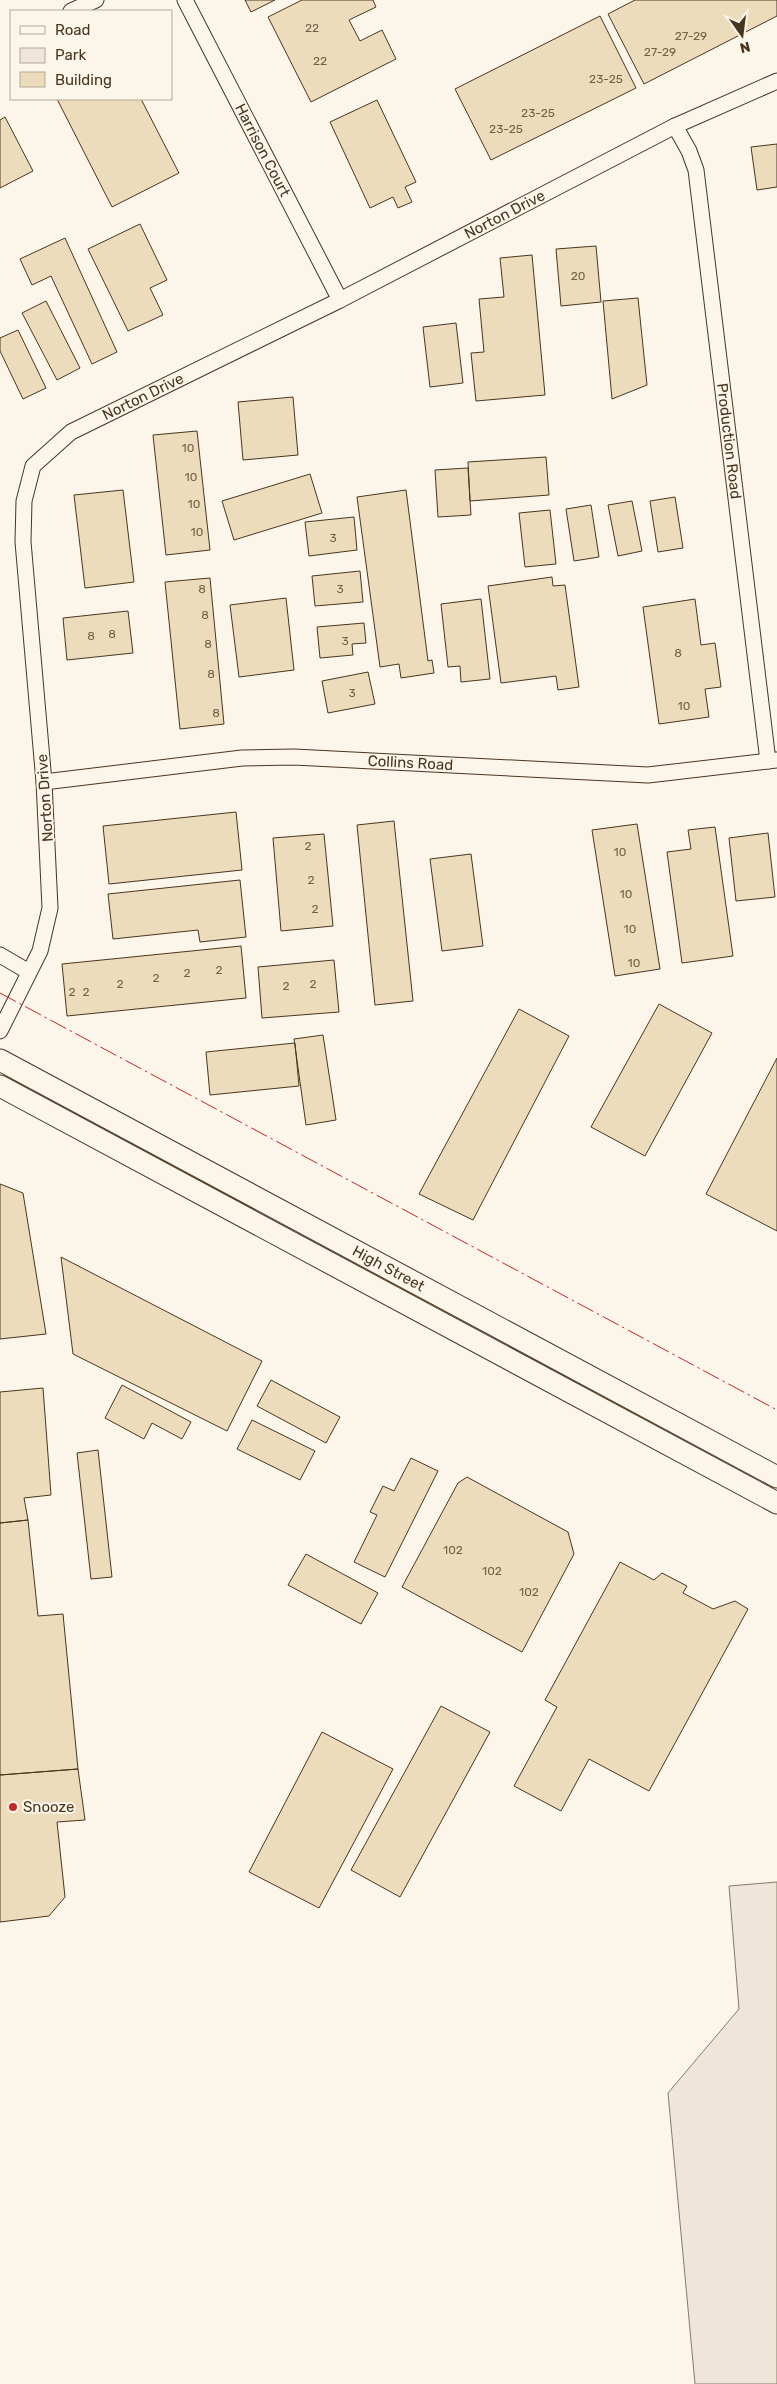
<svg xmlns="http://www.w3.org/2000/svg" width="777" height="2384" font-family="Rubik,sans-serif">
	<rect width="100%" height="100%" fill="#fbf6e9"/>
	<path fill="#ede6d9" stroke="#887966" d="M777 1882V2384H695L668 2093 739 2009 729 1886Z"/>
	<path fill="#ecdcbc" stroke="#4a3520" d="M245 0H275L251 12Z
		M302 0H373L376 7 349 20 360 41 382 30 396 59 311 102 268 17Z
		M635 0H777V16L644 84 608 14Z
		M600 16 636 88 491 160 455 89Z
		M57 99H141L179 173 112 207Z
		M377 100 416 182 405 187 412 202 398 208 393 197 370 208 330 122Z
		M5 117 33 171 0 188V120Z
		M777 144V187L757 190 751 147Z
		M140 224 167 280 150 288 163 315 128 331 88 249Z
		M65 238 117 352 92 364 51 276 32 285 20 259Z
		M596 246 601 302 561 306 556 249Z
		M532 255 545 395 476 401 471 353 484 352 479 299 504 297 500 258Z
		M638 298 647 385 612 399 603 301Z
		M46 301 80 368 57 380 22 313Z
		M456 323 463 383 430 387 423 327Z
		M18 330 46 388 23 399 0 351V338Z
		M293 397 298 455 243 460 238 402Z
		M197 431 210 550 166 555 153 435Z
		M546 457 549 495 470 501 468 462Z
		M468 468 471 515 438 517 435 470Z
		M310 474 322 513 234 540 222 501Z
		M123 490 134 582 85 588 74 495Z
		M406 490 428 661 432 660 434 673 401 678 399 664 380 667 357 497Z
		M675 497 683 548 658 552 650 501Z
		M632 501 642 551 618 556 608 505Z
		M591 505 599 557 574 561 566 509Z
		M550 510 556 564 525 567 519 513Z
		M354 517 357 550 309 556 305 522Z
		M360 571 363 602 315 606 312 576Z
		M552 577 553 586 565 585 579 687 558 690 556 676 501 683 488 586Z
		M210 578 224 724 180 729 165 582Z
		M286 598 294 670 239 677 230 605Z
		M481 599 490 679 461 682 460 666 448 667 441 604Z
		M695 599 701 645 715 643 721 687 705 689 709 717 659 724 643 607Z
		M128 611 133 653 67 660 63 618Z
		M364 623 366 643 352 644 353 655 320 658 317 627Z
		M368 672 375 704 328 713 322 681Z
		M236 812 242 870 109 884 103 826Z
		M394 821 413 1001 375 1005 357 825Z
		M637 824 660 969 615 976 592 830Z
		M715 827 733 956 682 963 667 852 691 849 688 830Z
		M768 833 775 897 736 901 729 838Z
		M324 834 333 926 281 931 273 838Z
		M471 854 483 946 442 951 430 859Z
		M240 880 246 937 200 942 198 930 113 939 108 894Z
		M241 946 246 998 67 1016 62 964Z
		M334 960 339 1012 262 1018 258 967Z
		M659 1004 712 1033 645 1156 591 1127Z
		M519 1009 569 1036 473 1220 419 1194Z
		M323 1035 336 1120 306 1125 294 1039Z
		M295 1043 299 1086 210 1095 206 1052Z
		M777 1058V1231L706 1194Z
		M0 1184 23 1193 46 1334 0 1339Z
		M61 1257 262 1361 227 1431 73 1354Z
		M271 1380 340 1417 326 1443 257 1406Z
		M122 1385 191 1422 182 1439 152 1423 144 1439 105 1418Z
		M43 1388 51 1495 24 1498 28 1520 0 1523V1392Z
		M252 1420 315 1451 300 1480 237 1449Z
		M98 1450 112 1577 91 1579 77 1453Z
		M411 1458 438 1471 385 1577 354 1562 377 1515 370 1512 383 1486 394 1491Z
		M467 1477 568 1532 574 1554 522 1652 402 1587 458 1483Z
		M28 1520 38 1616 63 1614 78 1769 0 1775V1523Z
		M306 1554 378 1593 361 1624 288 1585Z
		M620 1562 654 1580 662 1573 687 1586 683 1593 713 1609 735 1601 748 1609 649 1791 589 1759 561 1811 514 1786 557 1707 545 1700Z
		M441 1706 490 1732 400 1897 351 1870Z
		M322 1732 393 1769 319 1908 249 1872Z
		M78 1769 85 1820 57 1822 65 1897 49 1916 0 1922V1775Z"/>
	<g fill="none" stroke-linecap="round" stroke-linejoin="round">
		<g stroke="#4a3520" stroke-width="17">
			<g id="street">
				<path id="s1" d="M185 0 340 300"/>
				<path d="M71 11 96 0"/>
				<path id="s2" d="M675 126 689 151 696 170 768 761"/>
				<path id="s3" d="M44 782 242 758 294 757 648 775 777 760"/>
				<path d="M0 955 29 972"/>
				<path id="s4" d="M0 1031 40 951 50 908 44 782 23 542 24 501 33 466 71 432 340 300 675 126 777 81"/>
			</g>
		</g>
		<g stroke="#4a3520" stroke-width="23">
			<g id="secondary">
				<path id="s5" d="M0 1060 777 1477"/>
				<path d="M0 1086 777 1503"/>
			</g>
		</g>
		<use href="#street" stroke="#fbf6e9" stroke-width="15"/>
		<use href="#secondary" stroke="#fbf6e9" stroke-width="21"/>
		<path stroke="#c62828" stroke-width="1" stroke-dasharray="18 4 2.5 4" stroke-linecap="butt" d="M0 993 777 1410"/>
	</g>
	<circle fill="#c62828" stroke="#fbf6e9" stroke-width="2" cx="13" cy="1807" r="5"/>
	<g text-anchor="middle" stroke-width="4" stroke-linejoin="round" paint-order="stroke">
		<g font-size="12" fill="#725f47">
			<text x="312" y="32">22</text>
			<text x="691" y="40">27-29</text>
			<text x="660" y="56">27-29</text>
			<text x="320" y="65">22</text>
			<text x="606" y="83">23-25</text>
			<text x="538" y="117">23-25</text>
			<text x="506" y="133">23-25</text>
			<text x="578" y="280">20</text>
			<text x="188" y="452">10</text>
			<text x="191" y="481">10</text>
			<text x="194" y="508">10</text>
			<text x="197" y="536">10</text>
			<text x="333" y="542">3</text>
			<text x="202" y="593">8</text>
			<text x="340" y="593">3</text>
			<text x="205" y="619">8</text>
			<text x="112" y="638">8</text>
			<text x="91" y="640">8</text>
			<text x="345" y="645">3</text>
			<text x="208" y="648">8</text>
			<text x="678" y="657">8</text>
			<text x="211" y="678">8</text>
			<text x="352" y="697">3</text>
			<text x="684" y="710">10</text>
			<text x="216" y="717">8</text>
			<text x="308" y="850">2</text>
			<text x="620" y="856">10</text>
			<text x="311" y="884">2</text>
			<text x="626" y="898">10</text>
			<text x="315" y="913">2</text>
			<text x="630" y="933">10</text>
			<text x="634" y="967">10</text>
			<text x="219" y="974">2</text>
			<text x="187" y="977">2</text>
			<text x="156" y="982">2</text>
			<text x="120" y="988">2</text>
			<text x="313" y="988">2</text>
			<text x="286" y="990">2</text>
			<text x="72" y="996">2</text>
			<text x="86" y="996">2</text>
			<text x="453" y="1554">102</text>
			<text x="492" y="1575">102</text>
			<text x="529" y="1596">102</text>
		</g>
		<g font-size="15" fill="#4a3520" stroke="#fbf6e9">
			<text dy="5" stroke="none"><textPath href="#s1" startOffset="169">Harrison Court</textPath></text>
			<text dy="5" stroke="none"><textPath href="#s4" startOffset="1114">Norton Drive</textPath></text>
			<text dy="5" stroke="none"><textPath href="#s4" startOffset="709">Norton Drive</textPath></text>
			<text dy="5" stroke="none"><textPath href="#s2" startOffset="322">Production Road</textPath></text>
			<text dy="5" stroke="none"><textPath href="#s3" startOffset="368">Collins Road</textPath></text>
			<text transform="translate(45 798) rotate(-94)" y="5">Norton Drive</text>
			<text dy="5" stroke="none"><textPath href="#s5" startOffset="441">High Street</textPath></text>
		</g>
		<g font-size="15" fill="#4a3520" stroke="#fbf6e9" text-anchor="start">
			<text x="23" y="1812">Snooze</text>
		</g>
	</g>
	<rect x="10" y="10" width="162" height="90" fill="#fbf6e9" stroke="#b4a999"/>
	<rect x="20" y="26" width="25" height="8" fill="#fbf6e9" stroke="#b4a999"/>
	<text x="55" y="35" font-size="15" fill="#4a3520">Road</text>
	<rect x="20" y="48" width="25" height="15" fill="#ede6d9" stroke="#b4a999"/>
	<text x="55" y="60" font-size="15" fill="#4a3520">Park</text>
	<rect x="20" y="72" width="25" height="15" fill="#ecdcbc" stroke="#b4a999"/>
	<text x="55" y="85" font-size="15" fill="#4a3520">Building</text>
	<g transform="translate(742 35) rotate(166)" stroke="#fbf6e9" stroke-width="4" paint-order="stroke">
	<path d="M0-4L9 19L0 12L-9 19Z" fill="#4a3520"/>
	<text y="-8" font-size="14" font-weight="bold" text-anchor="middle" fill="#4a3520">N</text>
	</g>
</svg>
